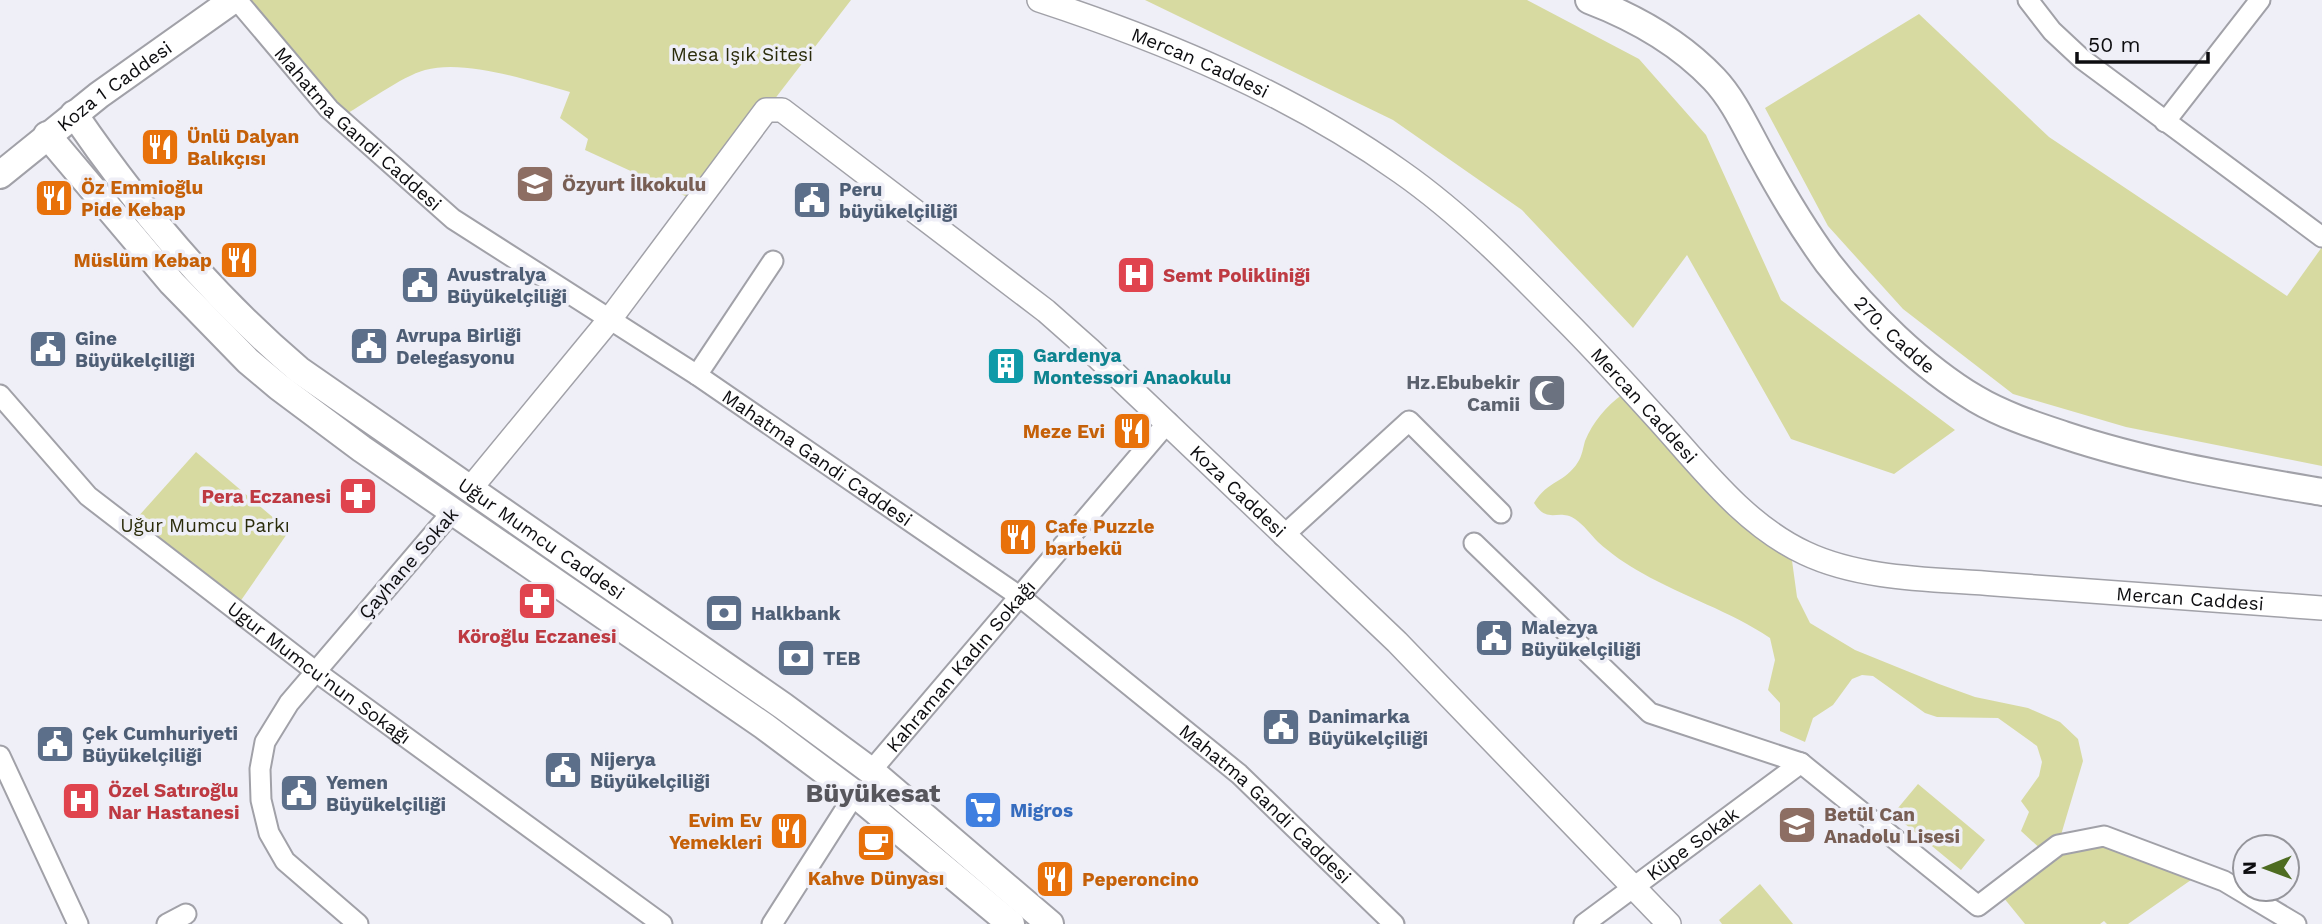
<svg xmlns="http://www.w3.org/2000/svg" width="2322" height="924" font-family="'Work Sans',sans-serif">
	<rect width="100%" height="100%" fill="#efeff7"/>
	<path fill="#d7daa1" d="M237 0H851L696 201 585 150 588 139 560 118 570 92C529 81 466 59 425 70 402 76 362 106 339 118Z
		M1145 0H1527L1639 59 1706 135 1781 300 1955 430 1894 474 1791 439 1687 255 1633 328 1522 210 1393 120Z
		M1919 14 2049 137 2287 296 2322 247V466L2126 427 2013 394 1903 309 1828 226 1765 108Z
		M1623 394 1790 546 1797 597 1810 623 1855 650 1939 684 1975 697 2028 708 2060 722 2078 739 2083 761 2058 845 2104 836 2201 873 2128 924H2107L2104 921 2100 924H2025L1999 892 2046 854 2021 831 2029 812 2021 801 2039 776 2042 762 2037 746 1998 718 1937 717 1925 713 1873 676 1862 675 1852 679 1833 705 1813 718 1805 742 1780 731V703L1768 690 1775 660 1770 638C1730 611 1684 597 1642 573 1627 565 1610 553 1598 542 1591 535 1584 525 1575 519 1558 508 1548 525 1534 503 1548 480 1565 483 1578 462 1582 456 1583 448 1585 441 1593 422 1606 406 1623 394Z
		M196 452 289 531 235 609 128 528Z
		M1918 784 1985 840 1961 870 1893 814Z
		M1760 884 1793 924H1722L1719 920Z"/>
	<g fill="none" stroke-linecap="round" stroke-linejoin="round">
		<g stroke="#a1a1a8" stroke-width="23">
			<g id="minor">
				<path id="s1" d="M237 0 329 109 453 219 697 375 1019 596 1239 774 1394 924"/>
				<path d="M2028 0 2052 31 2082 59 2322 237"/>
				<path d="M2165 122 2260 0"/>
				<path d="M697 375 773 261"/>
				<path id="s2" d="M0 395 88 496 315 671 662 924"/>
				<path d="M1283 536 1409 421 1501 513"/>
				<path d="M1474 543 1650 713 1801 763 1978 906 2058 845 2104 836 2224 881 2296 924"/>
				<path d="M0 756 78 924"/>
				<path id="s3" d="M871 771 1168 422"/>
				<path d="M167 924 186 914"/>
				<path d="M358 924 285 861 269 833 261 800 260 769 265 742 289 703 452 512"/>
				<path d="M772 924 855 794"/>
				<path id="s4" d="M1584 924 1801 763"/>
			</g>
		</g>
		<g stroke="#a1a1a8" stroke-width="26">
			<g id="tertiary">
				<path id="s5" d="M1039 0C1167 42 1291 94 1401 172 1461 214 1515 269 1566 321 1600 355 1631 390 1663 425 1705 472 1747 526 1805 553 1862 580 1934 579 1995 584 2104 593 2213 599 2322 608"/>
				<path id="s6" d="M470 489 610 319 766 110H782L1046 311 1089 349 1397 642 1669 924"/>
			</g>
		</g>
		<g stroke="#a1a1a8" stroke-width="30">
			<g id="secondary">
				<path id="s7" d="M1589 0C1636 18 1679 42 1714 79 1734 100 1747 130 1761 155 1781 192 1803 229 1828 263 1866 312 1922 367 1976 399 2003 415 2034 425 2064 435 2148 463 2234 477 2322 492"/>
				<path id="s8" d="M74 114C137 206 213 297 299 370L783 706 871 771 1050 924"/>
				<path d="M47 135 172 283 248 361 279 387 362 449 764 726 855 794 1011 924"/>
				<path id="s9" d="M0 175 99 95 233 0"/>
			</g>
		</g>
		<use href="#minor" stroke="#fff" stroke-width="19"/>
		<use href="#tertiary" stroke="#fff" stroke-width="23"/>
		<use href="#secondary" stroke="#fff" stroke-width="26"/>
	</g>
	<defs>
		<g id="restaurant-square" transform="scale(2.0125)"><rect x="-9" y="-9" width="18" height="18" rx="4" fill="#e8710a" stroke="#efeff7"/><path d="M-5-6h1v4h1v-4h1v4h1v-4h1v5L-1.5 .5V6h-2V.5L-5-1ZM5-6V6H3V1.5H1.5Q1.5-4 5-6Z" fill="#fff"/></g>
		<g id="school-square" transform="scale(2.0125)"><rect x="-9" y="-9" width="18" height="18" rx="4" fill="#8d6e63" stroke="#efeff7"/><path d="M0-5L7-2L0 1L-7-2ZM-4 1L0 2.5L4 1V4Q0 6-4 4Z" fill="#fff"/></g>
		<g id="civic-square" transform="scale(2.0125)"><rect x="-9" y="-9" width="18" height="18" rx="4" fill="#5c6f8a" stroke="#efeff7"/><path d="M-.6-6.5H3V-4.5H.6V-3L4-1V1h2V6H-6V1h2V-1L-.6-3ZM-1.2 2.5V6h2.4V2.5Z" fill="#fff"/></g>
		<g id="hospital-square" transform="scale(2.0125)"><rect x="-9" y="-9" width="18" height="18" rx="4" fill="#e0444e" stroke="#efeff7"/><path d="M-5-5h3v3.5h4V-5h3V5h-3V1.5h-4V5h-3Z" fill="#fff"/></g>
		<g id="building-square" transform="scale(2.0125)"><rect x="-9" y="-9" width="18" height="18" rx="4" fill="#0f9aa8" stroke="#efeff7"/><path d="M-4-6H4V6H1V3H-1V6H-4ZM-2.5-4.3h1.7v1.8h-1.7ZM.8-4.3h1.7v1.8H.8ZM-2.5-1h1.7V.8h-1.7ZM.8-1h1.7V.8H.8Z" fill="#fff"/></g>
		<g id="mosque-square" transform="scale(2.0125)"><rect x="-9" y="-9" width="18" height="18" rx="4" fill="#6b7280" stroke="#efeff7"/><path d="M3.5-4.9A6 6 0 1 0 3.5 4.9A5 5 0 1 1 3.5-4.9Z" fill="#fff"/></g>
		<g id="pharmacy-square" transform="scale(2.0125)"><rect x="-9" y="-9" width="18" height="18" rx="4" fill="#e0444e" stroke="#efeff7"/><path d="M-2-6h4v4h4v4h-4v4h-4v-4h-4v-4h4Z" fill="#fff"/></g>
		<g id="bank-square" transform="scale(2.0125)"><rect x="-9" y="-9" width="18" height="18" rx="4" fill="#5c6f8a" stroke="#efeff7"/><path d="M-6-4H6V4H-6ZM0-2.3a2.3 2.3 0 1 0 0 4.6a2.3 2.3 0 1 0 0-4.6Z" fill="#fff"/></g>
		<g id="supermarket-square" transform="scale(2.0125)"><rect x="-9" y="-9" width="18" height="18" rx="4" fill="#3f7fe0" stroke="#efeff7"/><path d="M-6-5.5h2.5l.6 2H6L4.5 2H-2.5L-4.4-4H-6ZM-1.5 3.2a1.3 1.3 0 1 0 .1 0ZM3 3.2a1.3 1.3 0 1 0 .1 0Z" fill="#fff"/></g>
		<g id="cafe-square" transform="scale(2.0125)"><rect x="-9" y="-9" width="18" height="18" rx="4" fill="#e8710a" stroke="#efeff7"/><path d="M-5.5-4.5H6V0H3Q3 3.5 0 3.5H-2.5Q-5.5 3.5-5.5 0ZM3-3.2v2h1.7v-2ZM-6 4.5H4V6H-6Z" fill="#fff"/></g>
	</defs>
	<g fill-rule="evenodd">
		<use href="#restaurant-square" x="160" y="147"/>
		<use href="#school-square" x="535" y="184"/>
		<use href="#restaurant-square" x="54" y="198"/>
		<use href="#civic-square" x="812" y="200"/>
		<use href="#restaurant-square" x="239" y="260"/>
		<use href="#hospital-square" x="1136" y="275"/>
		<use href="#civic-square" x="420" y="285"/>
		<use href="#civic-square" x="369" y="346"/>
		<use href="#civic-square" x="48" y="349"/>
		<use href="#building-square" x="1006" y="366"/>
		<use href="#mosque-square" x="1547" y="393"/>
		<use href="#restaurant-square" x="1132" y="431"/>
		<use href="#pharmacy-square" x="358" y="496"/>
		<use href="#restaurant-square" x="1018" y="537"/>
		<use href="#pharmacy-square" x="537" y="601"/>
		<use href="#bank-square" x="724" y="613"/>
		<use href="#civic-square" x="1494" y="638"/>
		<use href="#bank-square" x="796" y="658"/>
		<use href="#civic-square" x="1281" y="727"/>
		<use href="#civic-square" x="55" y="744"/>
		<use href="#civic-square" x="563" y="770"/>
		<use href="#civic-square" x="299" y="793"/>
		<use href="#hospital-square" x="81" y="801"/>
		<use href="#supermarket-square" x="983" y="810"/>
		<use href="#school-square" x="1797" y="825"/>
		<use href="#restaurant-square" x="789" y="831"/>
		<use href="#cafe-square" x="876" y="843"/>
		<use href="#restaurant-square" x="1055" y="879"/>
	</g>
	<g text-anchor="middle" stroke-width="7" stroke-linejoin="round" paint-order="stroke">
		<g font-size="19" fill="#2b2c0b" stroke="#efeff7">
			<text x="742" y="61">Mesa Işık Sitesi</text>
			<text x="205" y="532">Uğur Mumcu Parkı</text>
		</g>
		<g font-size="19" fill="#0d0d10" stroke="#efeff7">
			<text dy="7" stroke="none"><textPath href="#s5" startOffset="173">Mercan Caddesi</textPath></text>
			<text dy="7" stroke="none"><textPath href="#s9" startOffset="145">Koza 1 Caddesi</textPath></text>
			<text dy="7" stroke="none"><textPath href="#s1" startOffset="177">Mahatma Gandi Caddesi</textPath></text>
			<text dy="7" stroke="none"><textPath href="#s7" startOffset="464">270. Cadde</textPath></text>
			<text dy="7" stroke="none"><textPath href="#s5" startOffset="740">Mercan Caddesi</textPath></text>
			<text dy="7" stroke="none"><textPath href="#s1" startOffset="744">Mahatma Gandi Caddesi</textPath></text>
			<text dy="7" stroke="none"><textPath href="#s6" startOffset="1092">Koza Caddesi</textPath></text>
			<text dy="7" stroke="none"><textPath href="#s8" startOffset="637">Uğur Mumcu Caddesi</textPath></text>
			<text transform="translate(408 563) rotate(-49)" y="7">Çayhane Sokak</text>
			<text dy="7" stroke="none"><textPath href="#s5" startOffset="1349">Mercan Caddesi</textPath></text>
			<text dy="7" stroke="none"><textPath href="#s3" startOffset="138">Kahraman Kadın Sokağı</textPath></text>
			<text dy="7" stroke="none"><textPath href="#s2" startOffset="425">Ugur Mumcu'nun Sokağı</textPath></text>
			<text dy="7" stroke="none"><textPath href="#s1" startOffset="1311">Mahatma Gandi Caddesi</textPath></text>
			<text dy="7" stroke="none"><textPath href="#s4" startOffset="135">Küpe Sokak</textPath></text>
		</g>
		<g font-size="19" font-weight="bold" fill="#c56008" stroke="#efeff7" text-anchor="start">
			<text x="187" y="143">Ünlü Dalyan<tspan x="187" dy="22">Balıkçısı</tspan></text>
			<text x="81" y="194">Öz Emmioğlu<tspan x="81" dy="22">Pide Kebap</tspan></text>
			<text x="212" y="267" text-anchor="end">Müslüm Kebap</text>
			<text x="1105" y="438" text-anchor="end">Meze Evi</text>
			<text x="1045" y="533">Cafe Puzzle<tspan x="1045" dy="22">barbekü</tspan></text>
			<text x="762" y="827" text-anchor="end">Evim Ev<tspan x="762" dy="22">Yemekleri</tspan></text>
			<text x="876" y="885" text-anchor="middle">Kahve Dünyası</text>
			<text x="1082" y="886">Peperoncino</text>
		</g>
		<g font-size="19" font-weight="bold" fill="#785e54" stroke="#efeff7" text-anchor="start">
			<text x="562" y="191">Özyurt İlkokulu</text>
			<text x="1824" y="821">Betül Can<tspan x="1824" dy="22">Anadolu Lisesi</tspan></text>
		</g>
		<g font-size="19" font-weight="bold" fill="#4e5e75" stroke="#efeff7" text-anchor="start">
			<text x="839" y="196">Peru<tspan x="839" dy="22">büyükelçiliği</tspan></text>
			<text x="447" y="281">Avustralya<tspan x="447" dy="22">Büyükelçiliği</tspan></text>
			<text x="396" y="342">Avrupa Birliği<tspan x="396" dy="22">Delegasyonu</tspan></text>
			<text x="75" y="345">Gine<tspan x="75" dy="22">Büyükelçiliği</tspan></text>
			<text x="751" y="620">Halkbank</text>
			<text x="1521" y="634">Malezya<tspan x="1521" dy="22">Büyükelçiliği</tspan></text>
			<text x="823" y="665">TEB</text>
			<text x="1308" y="723">Danimarka<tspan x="1308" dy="22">Büyükelçiliği</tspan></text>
			<text x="82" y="740">Çek Cumhuriyeti<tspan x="82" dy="22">Büyükelçiliği</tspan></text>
			<text x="590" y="766">Nijerya<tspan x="590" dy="22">Büyükelçiliği</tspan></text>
			<text x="326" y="789">Yemen<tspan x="326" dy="22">Büyükelçiliği</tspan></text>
		</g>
		<g font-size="19" font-weight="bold" fill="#be3a42" stroke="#efeff7" text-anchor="start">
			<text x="1163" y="282">Semt Polikliniği</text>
			<text x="331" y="503" text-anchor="end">Pera Eczanesi</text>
			<text x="537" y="643" text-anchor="middle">Köroğlu Eczanesi</text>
			<text x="108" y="797">Özel Satıroğlu<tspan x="108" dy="22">Nar Hastanesi</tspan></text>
		</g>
		<g font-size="19" font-weight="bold" fill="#0d838f" stroke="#efeff7" text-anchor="start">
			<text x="1033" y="362">Gardenya<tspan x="1033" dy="22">Montessori Anaokulu</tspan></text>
		</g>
		<g font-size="19" font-weight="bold" fill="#5b616d" stroke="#efeff7" text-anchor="end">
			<text x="1520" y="389">Hz.Ebubekir<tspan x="1520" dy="22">Camii</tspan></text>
		</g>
		<g font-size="19" font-weight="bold" fill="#366cbe" stroke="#efeff7" text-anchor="start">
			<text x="1010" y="817">Migros</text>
		</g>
		<g font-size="26" font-weight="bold" fill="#57565c" stroke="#efeff7">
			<text x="873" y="802">Büyükesat</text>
		</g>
	</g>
	<g transform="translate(2266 868) rotate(269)"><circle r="33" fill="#efeff7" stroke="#95959b" stroke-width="2"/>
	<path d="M0-5L12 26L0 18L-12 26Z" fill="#4e6c21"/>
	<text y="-10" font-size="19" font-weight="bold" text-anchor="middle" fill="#0d0d10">N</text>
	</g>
	<path d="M2077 52v10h131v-10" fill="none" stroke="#0d0d10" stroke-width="3.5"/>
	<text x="2088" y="52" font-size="21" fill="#0d0d10" stroke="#efeff7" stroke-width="5" paint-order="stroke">50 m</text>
</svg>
